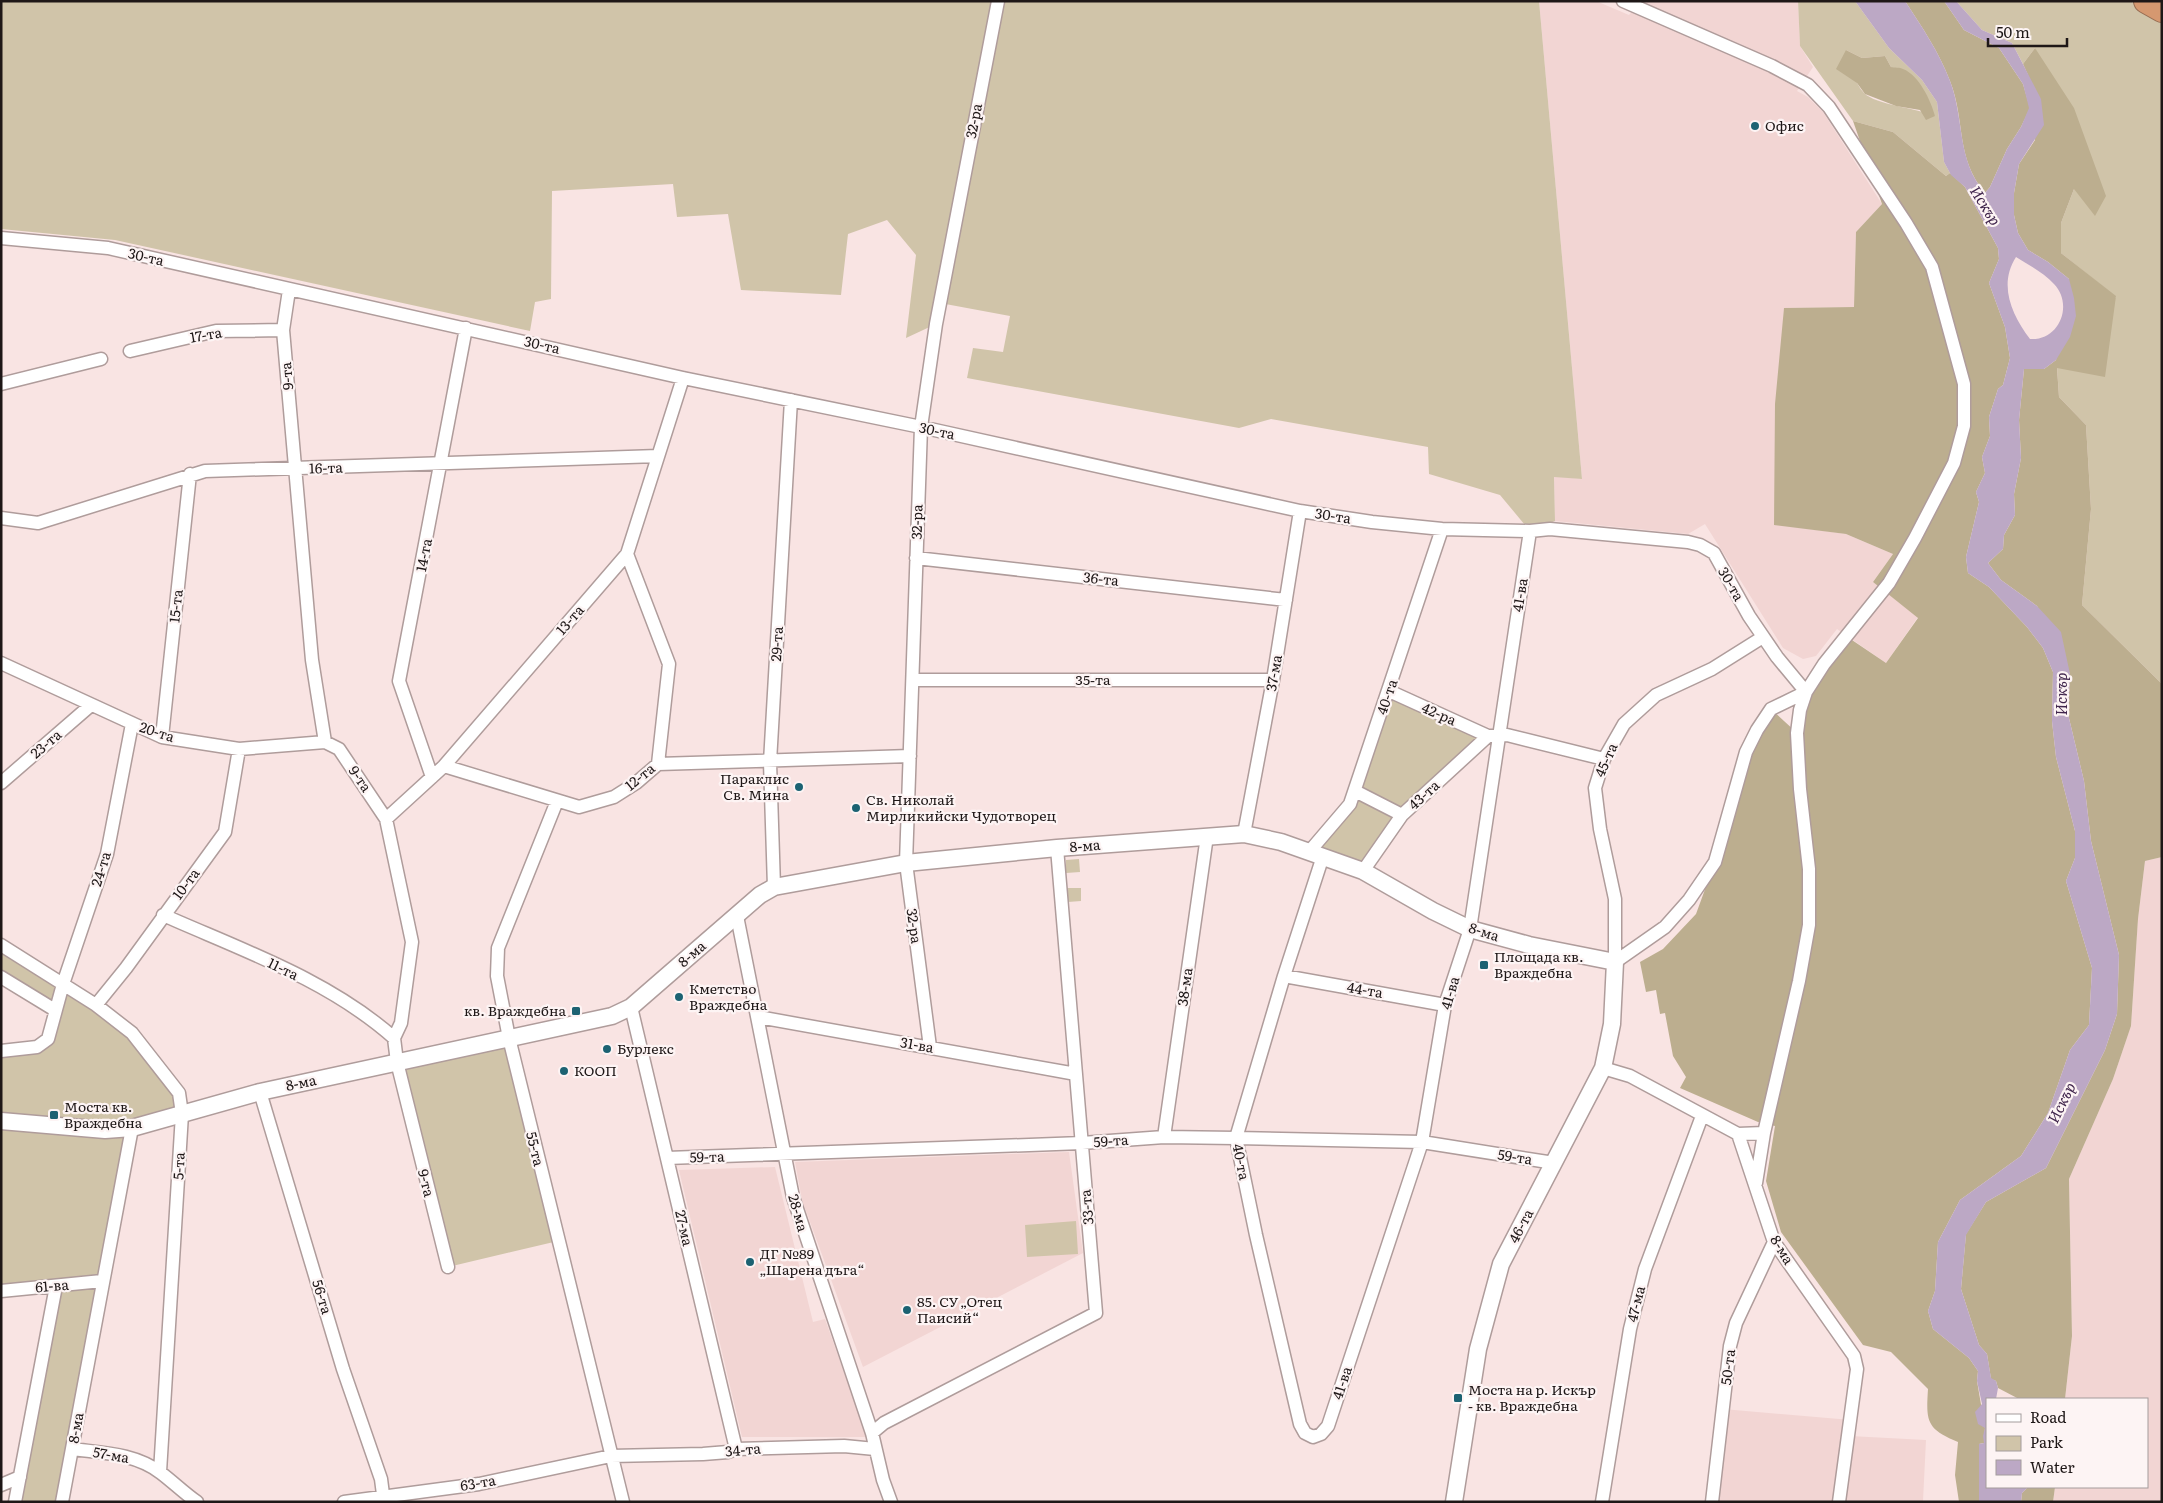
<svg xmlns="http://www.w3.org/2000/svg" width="2163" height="1503" font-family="Literata,serif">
	<rect width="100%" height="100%" fill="#f9e4e3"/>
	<path fill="#f2d5d3" d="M1539 1H1596L1629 15 1642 1H1798L1800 46 1813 67 1797 91 1808 97 1823 112 1882 204 1856 232 1854 307 1784 308 1774 524 1846 534 1893 554 1873 582 1918 617 1886 663 1837 629 1816 656 1803 659 1783 648 1705 524 1688 534 1555 521 1554 476 1582 479Z
		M2162 857V1502H2053L2055 1487H2147V1399H2065L2072 1336 2069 1179 2113 1079 2131 1026 2138 919 2145 861Z
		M1069 1152 1083 1253 863 1367 802 1200 795 1162Z
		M775 1167 813 1322 825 1319 867 1437H742L679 1170Z
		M1723 1409 1851 1420 1850 1436 1926 1440 1923 1501 1712 1502Z"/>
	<path fill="#d0c4a9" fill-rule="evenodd" d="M1 1H1539L1582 479 1554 477 1555 521 1530 531 1500 495 1429 474 1428 447 1271 419 1239 428 967 378 973 348 1003 352 1010 316 940 303 936 324 906 338 916 255 887 220 848 234 841 295 741 290 728 214 677 217 673 184 552 191 551 299 535 302 530 331 115 240 1 229Z
		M1798 1H1855L1889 48 1922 80 1937 102 1944 162 1950 173 1946 176 1893 132 1853 121 1800 46ZM1846 50 1862 58 1885 56 1891 67 1935 116C1917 108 1876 105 1864 93 1854 83 1851 63 1846 50Z
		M1956 1H2130L2162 18V684L2082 605 2091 509 2086 425 2059 397 2057 367 2116 297 2061 253V223L2074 189 2035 48 2023 64 2012 43 1982 30Z
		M1389 691 1488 736 1402 815 1363 871 1309 852 1339 818Z
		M1079 859 1080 872 1066 873V860Z
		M1067 888H1081V901L1068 902Z
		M1 945 132 1033 179 1093 182 1114 132 1129 62 1502H15L56 1286 1 1291V1051L37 1047 55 1010 1 977Z
		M509 1038 558 1241 448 1267 397 1062Z
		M1076 1221 1078 1254 1027 1257 1025 1225Z"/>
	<path fill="#bcae8f" d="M1905 1H1944L1964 30 1999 48 2023 84 2030 108 2021 127 2007 149 1990 187 1985 193C1955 157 1966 122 1950 81 1939 52 1922 27 1905 1Z
		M2035 48 2074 108 2106 196 2095 216 2074 189 2061 223V253L2116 296 2105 377 2057 368 2059 397 2086 425 2091 509 2082 605 2162 684V857L2145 861 2138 919 2131 1026 2113 1079 2069 1179 2072 1336 2065 1399H2019L1998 1388 1996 1381 1991 1379 1987 1354 1979 1345 1961 1289 1966 1234 1986 1202 2046 1168 2105 1050 2117 1014 2119 955 2091 841 2084 781 2068 714 2070 674 2037 606 2001 580 1988 563 2003 549 2004 535 2015 515 2014 494 2021 458 2019 420 2024 369H2044L2056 360 2069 279 2048 262 2028 250 2018 233 2014 215V193L2019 164 2035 140 2028 75 2023 64Z
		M1846 50 1862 58 1885 56 1891 67C1894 68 1900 67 1903 69 1919 75 1931 101 1935 116L1926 120 1920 110 1896 106 1865 94 1857 83 1836 69Z
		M1853 121 1893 132 1946 176 1950 173 1965 187 1998 248 1999 259 1989 283 2005 327 2010 358 2003 385 1998 389 1989 417 1990 436 1982 457 1985 473 1976 492 1979 502 1966 557 1968 573 1989 587 2027 627 2043 648 2053 672 2052 721 2056 757 2075 831V858L2066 881 2092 968 2089 1025 2070 1050 2048 1113 2021 1156 1960 1200 1938 1242 1935 1291 1928 1311 1933 1329 1969 1358 1978 1371 1977 1381 1985 1428 1984 1443 1979 1444V1502H1959L1955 1475 1958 1442C1926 1429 1926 1421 1928 1389L1891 1352 1863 1345 1781 1232 1766 1181 1775 1126 1758 1122 1680 1088 1686 1077 1673 1056 1665 1013 1660 1014 1656 990 1646 992 1640 962 1663 949 1696 914 1715 862 1728 810 1771 709 1796 732 1800 710 1846 636 1886 663 1918 618 1873 582 1893 554 1846 534 1774 525 1775 404 1784 308 1854 307 1856 232 1882 204Z
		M2028 1487H2055L2053 1502H2021L2022 1493Z"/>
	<path fill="#bca8c5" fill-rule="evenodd" d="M1855 1H1905C1922 27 1939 52 1950 81 1965 120 1956 159 1985 193L1990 187 2007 149 2021 127 2029 108 2023 84 1999 48 1964 30 1944 1H1956L1982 30 2012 43 2041 99 2044 125 2019 164 2014 193V215L2018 233 2028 250 2048 262 2069 279 2074 298 2076 316 2070 337 2056 360 2044 369H2024L2019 420 2021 458 2014 494 2015 515 2004 535 2003 549 1988 563 2001 580 2037 606 2061 632 2070 674 2068 714 2084 781 2091 841 2119 955 2117 1014 2105 1050 2046 1168 1986 1202 1966 1235 1961 1289 1979 1345 1987 1354 1991 1378 1996 1381 1998 1388 1996 1399H1987V1487H2028L2022 1493 2021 1502H1979V1444L1984 1443 1983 1436 1985 1428 1978 1424 1975 1412 1982 1404 1977 1381 1978 1371 1969 1358 1933 1329 1928 1311 1935 1291 1938 1242 1960 1200 2021 1156 2048 1113 2070 1050 2089 1025 2092 968 2066 881 2075 858V831L2056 757 2052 721 2053 672 2043 648 2027 627 1989 587 1968 573 1966 557 1979 502 1976 492 1985 473 1982 457 1990 436 1989 417 1998 389 2003 385 2010 358 2005 327 1989 283 1999 259 1998 248 1965 187 1951 175 1944 162 1937 102 1922 80 1889 48ZM2016 257C2029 265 2044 273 2054 284 2074 305 2059 341 2030 339 2012 315 1998 285 2016 257Z"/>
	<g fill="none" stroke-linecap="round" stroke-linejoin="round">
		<g stroke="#af9c9b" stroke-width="15">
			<path id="minor" d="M1623 1 1772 66 1808 85 1829 107 1906 223 1932 267 1964 384V426L1954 463 1915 538 1889 583 1824 664 1806 692 1800 710 1797 733 1800 789 1809 869V925L1799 981 1764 1133 1756 1183
				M1 238 108 248 683 378 921 427 1300 511 1372 522 1442 529 1530 531 1550 529 1688 542 1700 545 1714 553 1749 616 1777 657 1806 692
				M289 290 283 330 312 660 325 742 339 749 386 819 412 942 401 1023 394 1038 397 1062 448 1267
				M130 351 216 331 283 330
				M1 384 101 359
				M1 518 38 523 205 471 658 456
				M916 558 1286 600
				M1 663 162 737 239 749 325 742
				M913 680H1273
				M1389 691 1488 736
				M162 737 190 474
				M658 764 910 756
				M444 766 579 807 614 797 636 783 658 764 669 664 627 554
				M432 777 399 681 466 328
				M1 783 91 705
				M1355 791 1402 815
				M557 801 498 948 497 976 509 1038 623 1502
				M386 819 444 766 627 554 683 378
				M1244 834 1273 680 1300 511
				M1309 852 1350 804 1442 529
				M1323 856 1284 976 1236 1138 1256 1235 1300 1424 1305 1433 1313 1437 1321 1434 1328 1426 1422 1142 1445 1005 1470 929 1530 531
				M1363 871 1402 815 1488 736 1507 735 1604 759
				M774 887 770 762 791 400
				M163 915C242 950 329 980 394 1038
				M737 916 793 1197 872 1433 883 1480 891 1502
				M1 945 96 1005 132 1033 179 1093 182 1114 160 1472
				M1615 962V899L1600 829 1595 788 1604 759 1624 724 1656 695 1712 669 1763 637
				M1615 962 1665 927 1689 900 1715 862 1746 752 1757 730 1771 709 1806 692
				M1284 976 1445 1005
				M1 977 55 1010
				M96 1005 126 968 225 832 239 749
				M631 1007 736 1449
				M758 1017 1076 1074
				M930 1047 906 863 921 427 936 324 998 1
				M1 1051 37 1047 48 1039 63 984 107 854 132 724
				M1603 1068 1630 1076 1738 1134 1774 1242 1854 1356 1857 1369 1839 1502
				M260 1092 343 1369 381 1479 384 1502
				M1738 1134 1764 1133
				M1164 1137 1207 836
				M667 1158 1082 1143 1164 1137 1236 1138 1422 1142 1554 1163
				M1 1291 102 1281
				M872 1433 884 1423 1096 1313 1057 848
				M72 1449C102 1453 135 1453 161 1473 173 1482 184 1493 197 1502
				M1 1485 20 1477
				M15 1502 56 1286
				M62 1502 132 1128
				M344 1502 479 1484 611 1456 703 1454 728 1452 736 1449 844 1446 875 1449
				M1602 1502 1630 1329 1645 1269 1702 1116
				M1712 1502 1730 1346 1736 1323 1774 1242"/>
		</g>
		<g stroke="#af9c9b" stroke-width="19">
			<path id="tertiary" d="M1 1121 105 1130 132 1128 260 1092 612 1016 631 1007 760 895 774 887 906 863 1057 848 1244 834 1281 842 1363 871 1433 911 1470 929 1529 945 1615 962 1612 1024 1603 1068 1501 1264 1478 1349 1454 1502"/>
		</g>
		<g stroke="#956b51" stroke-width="26">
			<path id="motorway" d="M2146 1 2162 10"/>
		</g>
		<use href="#minor" stroke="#fff" stroke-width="12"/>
		<use href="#tertiary" stroke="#fff" stroke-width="16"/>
		<use href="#motorway" stroke="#d59870" stroke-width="24"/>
	</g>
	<g fill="#1c6272" stroke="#fdf4f4" stroke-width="2">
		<circle cx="1755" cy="126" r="5"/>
		<circle cx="799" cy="787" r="5"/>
		<circle cx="856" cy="808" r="5"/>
		<rect x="1479" y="960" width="10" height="10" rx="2.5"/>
		<circle cx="679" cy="997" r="5"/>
		<rect x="571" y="1006" width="10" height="10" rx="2.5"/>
		<circle cx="607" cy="1049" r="5"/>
		<circle cx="564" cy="1071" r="5"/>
		<rect x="49" y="1110" width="10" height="10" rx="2.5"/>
		<circle cx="750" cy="1262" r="5"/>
		<circle cx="907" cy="1310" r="5"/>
		<rect x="1453" y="1393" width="10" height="10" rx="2.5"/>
	</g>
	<g text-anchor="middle" stroke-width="4.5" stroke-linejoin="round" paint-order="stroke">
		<g font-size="14" fill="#1e1717" stroke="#fdf4f4">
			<text transform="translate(974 121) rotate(-79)" y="5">32-ра</text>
			<text transform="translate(146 257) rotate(13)" y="5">30-та</text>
			<text transform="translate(206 335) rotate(-10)" y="5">17-та</text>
			<text transform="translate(542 345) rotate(13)" y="5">30-та</text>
			<text transform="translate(287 376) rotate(-95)" y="5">9-та</text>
			<text transform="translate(937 431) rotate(12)" y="5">30-та</text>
			<text transform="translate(326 468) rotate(-2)" y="5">16-та</text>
			<text transform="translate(1333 516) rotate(9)" y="5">30-та</text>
			<text transform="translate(917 522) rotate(-88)" y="5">32-ра</text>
			<text transform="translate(424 555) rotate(-79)" y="5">14-та</text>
			<text transform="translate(1101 579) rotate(6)" y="5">36-та</text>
			<text transform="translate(1731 584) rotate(60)" y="5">30-та</text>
			<text transform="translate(1520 595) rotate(-81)" y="5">41-ва</text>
			<text transform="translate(176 606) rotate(-84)" y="5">15-та</text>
			<text transform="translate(570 620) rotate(-49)" y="5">13-та</text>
			<text transform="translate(777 644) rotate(-87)" y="5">29-та</text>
			<text transform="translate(1274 673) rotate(-80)" y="5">37-ма</text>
			<text x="1093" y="685">35-та</text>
			<text transform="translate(1387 697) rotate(-71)" y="5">40-та</text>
			<text transform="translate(1439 714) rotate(24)" y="5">42-ра</text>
			<text transform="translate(157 732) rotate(18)" y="5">20-та</text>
			<text transform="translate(46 744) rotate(-41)" y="5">23-та</text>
			<text transform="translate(1606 760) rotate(-66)" y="5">45-та</text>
			<text transform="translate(640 777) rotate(-39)" y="5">12-та</text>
			<text transform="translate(360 779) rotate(56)" y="5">9-та</text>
			<text transform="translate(1424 795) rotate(-42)" y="5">43-та</text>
			<text transform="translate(1085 846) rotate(-5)" y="5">8-ма</text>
			<text transform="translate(101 869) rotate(-73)" y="5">24-та</text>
			<text transform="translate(186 884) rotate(-53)" y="5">10-та</text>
			<text transform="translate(914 926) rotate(82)" y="5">32-ра</text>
			<text transform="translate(1484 932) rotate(18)" y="5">8-ма</text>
			<text transform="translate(692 954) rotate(-41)" y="5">8-ма</text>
			<text transform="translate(283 969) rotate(26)" y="5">11-та</text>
			<text transform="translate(1185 987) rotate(-82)" y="5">38-ма</text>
			<text transform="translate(1365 990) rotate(10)" y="5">44-та</text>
			<text transform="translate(1450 993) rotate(-74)" y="5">41-ва</text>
			<text transform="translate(917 1045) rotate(10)" y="5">31-ва</text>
			<text transform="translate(301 1083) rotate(-12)" y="5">8-ма</text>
			<text transform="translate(1111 1141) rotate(-4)" y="5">59-та</text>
			<text transform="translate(535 1149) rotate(76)" y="5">55-та</text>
			<text transform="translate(707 1157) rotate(-2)" y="5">59-та</text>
			<text transform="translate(1515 1157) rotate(9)" y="5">59-та</text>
			<text transform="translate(1241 1162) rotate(79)" y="5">40-та</text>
			<text transform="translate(179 1166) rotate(-87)" y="5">5-та</text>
			<text transform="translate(426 1183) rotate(76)" y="5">9-та</text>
			<text transform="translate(1087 1207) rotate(-95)" y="5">33-та</text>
			<text transform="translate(798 1213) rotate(74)" y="5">28-ма</text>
			<text transform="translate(1521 1226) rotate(-62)" y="5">46-та</text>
			<text transform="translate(684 1228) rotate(77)" y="5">27-ма</text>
			<text transform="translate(1782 1250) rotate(59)" y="5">8-ма</text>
			<text transform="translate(52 1286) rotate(-5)" y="5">61-ва</text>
			<text transform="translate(322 1297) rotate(73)" y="5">56-та</text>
			<text transform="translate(1636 1304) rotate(-76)" y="5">47-ма</text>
			<text transform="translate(1728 1367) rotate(-83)" y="5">50-та</text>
			<text transform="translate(1342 1383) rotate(-72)" y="5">41-ва</text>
			<text transform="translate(76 1428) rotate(-80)" y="5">8-ма</text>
			<text transform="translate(743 1450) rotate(-5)" y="5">34-та</text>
			<text transform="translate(111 1455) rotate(10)" y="5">57-ма</text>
			<text transform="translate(478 1483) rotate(-10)" y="5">63-та</text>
		</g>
		<g font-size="14" fill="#1e1717" stroke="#fdf4f4" text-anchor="start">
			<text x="1765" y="131">Офис</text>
			<text x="789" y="784" text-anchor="end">Параклис<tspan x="789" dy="16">Св. Мина</tspan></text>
			<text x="866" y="805">Св. Николай<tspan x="866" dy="16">Мирликийски Чудотворец</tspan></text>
			<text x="1494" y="962">Площада кв.<tspan x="1494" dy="16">Враждебна</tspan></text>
			<text x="689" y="994">Кметство<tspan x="689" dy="16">Враждебна</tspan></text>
			<text x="566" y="1016" text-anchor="end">кв. Враждебна</text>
			<text x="617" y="1054">Бурлекс</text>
			<text x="574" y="1076">КООП</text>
			<text x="64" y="1112">Моста кв.<tspan x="64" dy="16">Враждебна</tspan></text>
			<text x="760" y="1259">ДГ №89<tspan x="760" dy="16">„Шарена дъга“</tspan></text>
			<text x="917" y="1307">85. СУ „Отец<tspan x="917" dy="16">Паисий“</tspan></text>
			<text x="1468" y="1395">Моста на р. Искър<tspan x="1468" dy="16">- кв. Враждебна</tspan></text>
		</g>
		<g font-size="15" font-style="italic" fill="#40254c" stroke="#fdf4f4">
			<text transform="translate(1985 206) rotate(58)" y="5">Искър</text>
			<text transform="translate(2062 694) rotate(-90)" y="5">Искър</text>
			<text transform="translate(2062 1103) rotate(-64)" y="5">Искър</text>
		</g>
	</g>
	<rect width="2163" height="1503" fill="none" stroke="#1e1717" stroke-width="5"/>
	<rect x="1986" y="1398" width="162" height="90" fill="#fdf4f4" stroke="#a49c9c"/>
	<rect x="1996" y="1414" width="25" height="8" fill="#ffffff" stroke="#a49c9c"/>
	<text x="2030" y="1423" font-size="15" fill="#1e1717">Road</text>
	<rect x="1996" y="1436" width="25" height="15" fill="#d0c4a9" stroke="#a49c9c"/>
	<text x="2030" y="1448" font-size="15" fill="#1e1717">Park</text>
	<rect x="1996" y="1460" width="25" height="15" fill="#bca8c5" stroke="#a49c9c"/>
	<text x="2030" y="1473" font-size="15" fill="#1e1717">Water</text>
	<path d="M1988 38v8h79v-8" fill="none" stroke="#1e1717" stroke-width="2.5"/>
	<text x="1996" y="38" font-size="15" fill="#1e1717" stroke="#fdf4f4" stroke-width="4" paint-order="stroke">50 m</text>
</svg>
